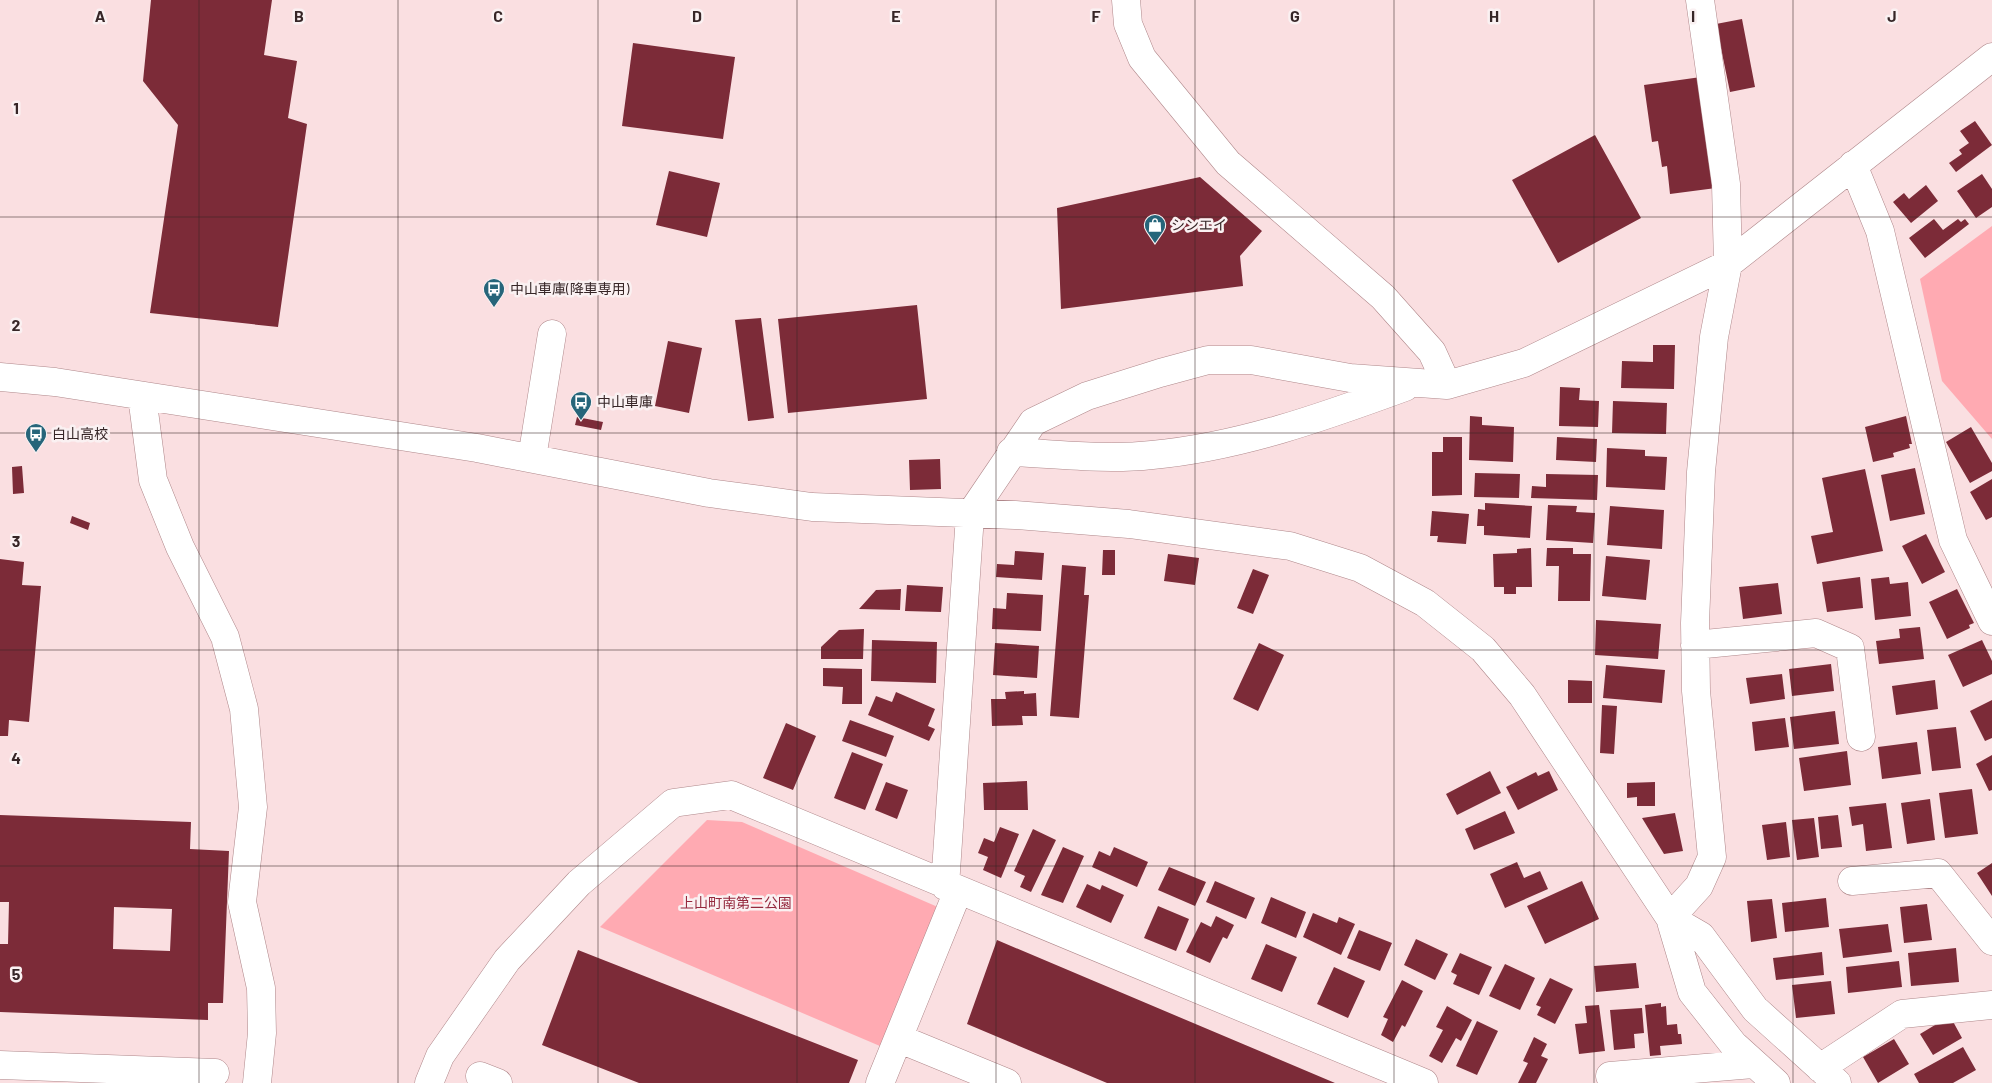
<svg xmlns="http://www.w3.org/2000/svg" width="1992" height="1083" font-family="Barlow,'Noto Sans JP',sans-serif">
	<rect width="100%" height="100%" fill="#fadfe1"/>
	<path fill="#ffaab2" d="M1992 226V439L1942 381 1920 279Z
		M707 820 742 822 947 911 887 1049 600 927Z"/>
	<path fill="#7c2b38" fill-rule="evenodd" d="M151 0H272L264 55 297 61 288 118 307 124 278 327 150 313 178 125 143 81Z
		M1742 19 1755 87 1730 92 1716 24Z
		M633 43 735 57 723 139 622 126Z
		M1701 77 1716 188 1670 194 1667 166 1662 167 1658 141 1652 142 1644 85Z
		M1975 121 1992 145 1956 172 1949 163 1962 154 1959 150 1969 143 1960 131Z
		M1595 135 1641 218 1558 263 1512 180Z
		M669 171 720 183 707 237 656 225Z
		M1982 174 1992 189V207L1976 218 1957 191Z
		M1200 177 1262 231 1240 256 1243 286 1061 309 1057 208Z
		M1926 185 1938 201 1911 223 1893 202 1904 193 1909 199Z
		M1934 219 1943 230 1958 219 1961 222 1965 219 1969 224 1925 258 1909 238Z
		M917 305 927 399 788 413 778 319Z
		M761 318 774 418 748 421 735 320Z
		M668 341 702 348 689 413 655 406Z
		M1653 345H1675L1674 389 1621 388 1622 361 1653 362Z
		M1560 387 1580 388 1579 400 1599 401 1598 427 1559 426Z
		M1613 401 1667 403 1666 434 1612 433Z
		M1470 416 1482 417V425L1514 427 1513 462 1469 460Z
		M1906 416 1912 444H1909L1910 448 1893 453 1894 457 1873 462 1865 427Z
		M577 417 603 422 601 430 575 425Z
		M1971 427 1992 463V471L1970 483 1946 442Z
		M1443 437H1462V495L1432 496V452H1443Z
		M1557 437 1597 439 1596 462 1556 460Z
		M1607 448 1645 450V456L1667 457 1665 490 1606 487Z
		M940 459 941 489 910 490 909 460Z
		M22 466 24 493 13 494 12 467Z
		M1915 468 1925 514 1890 521 1881 475Z
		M1865 469 1883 551 1817 564 1811 536 1833 532 1822 478Z
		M1475 473 1520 474 1519 498 1474 497Z
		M1546 474 1598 475 1597 500 1531 498 1532 486 1546 487Z
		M1992 479V517L1986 520 1970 492Z
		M1485 503 1532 506 1530 538 1484 535V526H1477L1478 509 1485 510Z
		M1548 505 1577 506 1576 512 1595 513 1593 543 1546 540Z
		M1610 506 1664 510 1662 549 1607 545Z
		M1432 511 1469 514 1466 544 1437 542 1438 536H1430Z
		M72 516 90 523 88 530 70 523Z
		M1926 534 1945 572 1922 584 1902 546Z
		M1531 548 1532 587H1516V594H1504V587H1494L1493 554 1517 553V549Z
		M1547 548H1573V554H1591L1590 601H1558L1559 566H1546Z
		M1103 550H1115V575H1102Z
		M1015 551 1044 553 1042 580 996 577 997 564 1014 565Z
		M1168 554 1199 558 1195 585 1164 581Z
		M1606 556 1650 560 1646 600 1602 596Z
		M0 559 24 562 22 585 41 586 29 722 9 720 8 736H0Z
		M1062 565 1086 567 1084 595H1089L1079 718 1050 716Z
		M1253 569 1269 575 1253 614 1237 608Z
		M1860 577 1863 608 1827 612 1822 582Z
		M1889 577 1890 584 1908 582 1911 616 1875 620 1871 579Z
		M1778 583 1782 614 1743 619 1739 587Z
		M907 585 943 587 941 612 905 611Z
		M901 589 900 610 859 609 876 590Z
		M1957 589 1974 623 1969 625 1970 628 1947 639 1929 602Z
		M1007 593 1043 595 1041 631 992 629 993 608 1006 609Z
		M1596 620 1661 624 1658 659 1595 655Z
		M1920 627 1924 659 1879 664 1876 641 1900 638 1899 629Z
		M864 629 863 659H821V647L839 630Z
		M872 640 937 642 936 683 871 681Z
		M1982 640 1992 661V674L1963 687 1948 655Z
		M995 643 1039 646 1037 678 993 675Z
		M1259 643 1284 655 1258 711 1233 699Z
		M1831 664 1834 691 1792 696 1789 669Z
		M1606 665 1665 670 1662 703 1603 698Z
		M823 668 862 669V704H842L843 687 823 686Z
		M1782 674 1785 699 1750 704 1746 678Z
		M1568 680 1592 681V703H1568Z
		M1935 680 1938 709 1896 715 1892 686Z
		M1024 691V694L1036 693 1037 716H1022L1023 725 992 726 991 699H1006L1005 692Z
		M896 692 935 709 928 726 935 729 929 741 868 715 876 696 892 702Z
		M1992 700V738L1985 741 1970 711Z
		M1602 705 1617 706 1614 754 1600 753Z
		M1835 711 1839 744 1794 749 1790 717Z
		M1785 718 1789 747 1755 751 1752 722Z
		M850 720 894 736 886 757 842 741Z
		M786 723 816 736 793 790 763 778Z
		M1956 727 1961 768 1932 771 1927 730Z
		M1917 742 1921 774 1882 779 1878 747Z
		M1847 751 1851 785 1804 791 1799 758Z
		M852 752 883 764 865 810 834 798Z
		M1992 755V790L1989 791 1976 764Z
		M1490 771 1501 793 1457 815 1446 794Z
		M1549 771 1558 790 1518 810 1506 787 1536 772 1538 776Z
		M1027 781 1028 810H984L983 783Z
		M886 782 908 790 897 819 875 810Z
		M1655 782V806H1637V797L1627 798V783Z
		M1972 789 1978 834 1945 838 1939 793Z
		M1930 799 1935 840 1907 844 1901 803Z
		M1886 803 1892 848 1866 851 1863 824 1852 826 1849 807Z
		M1505 811 1515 833 1474 850 1465 829Z
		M1675 813 1683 851 1664 854 1642 818Z
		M0 815 191 822 190 849 229 851 223 1003H208V1020L0 1012V944H8L9 902H0ZM114 907 172 909 170 951 113 949Z
		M1838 815 1842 847 1821 849 1818 817Z
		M1814 818 1819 857 1797 860 1792 820Z
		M1786 822 1790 857 1767 860 1762 825Z
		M1000 827 1019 834 1001 878 983 870 988 857 978 853 984 838 994 842Z
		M1033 829 1056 840 1031 892 1020 887 1025 876 1014 871Z
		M1063 847 1084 856 1063 903 1041 895Z
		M1114 847 1148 862 1137 887 1092 867 1099 851 1110 856Z
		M1517 862 1524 878 1540 871 1548 889 1505 908 1490 874Z
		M1992 863V896L1977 873Z
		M1169 867 1206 882 1195 906 1158 890Z
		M1215 881 1255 898 1246 919 1206 902Z
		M1582 881 1599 919 1545 944 1527 906Z
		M1087 884 1100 890 1102 885 1124 895 1111 923 1076 907Z
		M1271 897 1306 912 1296 938 1261 923Z
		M1826 898 1829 927 1785 932 1782 903Z
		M1772 899 1777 938 1751 942 1747 901Z
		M1927 904 1932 940 1904 943 1900 907Z
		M1158 906 1189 919 1176 951 1144 938Z
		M1313 913 1337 923 1339 917 1355 924 1341 955 1303 937Z
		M1216 916 1234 925 1227 939 1223 937 1210 963 1186 952 1201 922 1211 927Z
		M1888 924 1892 952 1843 958 1839 929Z
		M1359 930 1392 943 1380 971 1347 958Z
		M1416 939 1448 954 1435 980 1404 965Z
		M997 940 1335 1083H1107L967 1024Z
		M1266 944 1297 957 1282 992 1251 979Z
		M1956 948 1959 982 1911 986 1908 953Z
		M578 950 858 1060 849 1083H639L542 1045Z
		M1822 952 1824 975 1776 980 1773 958Z
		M1460 953 1492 967 1479 995 1453 984 1457 975 1451 972Z
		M1899 961 1902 987 1848 993 1846 967Z
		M1636 963 1639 988 1596 992 1594 966Z
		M1505 964 1535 978 1520 1010 1489 996Z
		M1334 967 1365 981 1348 1018 1317 1004Z
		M1550 978 1573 989 1555 1024 1537 1015 1541 1007 1536 1005Z
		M1402 980 1423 991 1405 1027 1402 1025 1393 1042 1381 1035 1388 1019 1383 1017Z
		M1831 981 1835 1014 1796 1018 1792 985Z
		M1661 1003V1007L1666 1006 1667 1025 1677 1024 1678 1034H1681L1682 1044 1660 1046 1661 1055 1650 1056 1645 1005Z
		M1599 1005 1605 1051 1579 1054 1575 1024 1587 1023 1585 1006Z
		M1447 1006 1472 1020 1461 1041 1456 1038 1442 1063 1429 1056 1443 1030 1436 1027Z
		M1642 1008 1644 1033 1634 1034 1635 1048 1614 1050 1610 1010Z
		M1950 1016 1962 1038 1933 1055 1920 1034Z
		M1477 1021 1498 1031 1477 1075 1456 1066Z
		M1534 1037 1547 1044 1541 1056 1548 1059 1536 1083H1518L1528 1063 1523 1061Z
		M1894 1039 1909 1064 1878 1083 1863 1057Z
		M1963 1047 1976 1070 1953 1083H1919L1914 1074Z"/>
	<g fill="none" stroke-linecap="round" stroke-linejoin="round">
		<g stroke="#af878a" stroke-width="29">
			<path id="minor" d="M1126 0 1128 24 1142 58 1228 163 1383 297 1432 352 1447 385
				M1700 0 1726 184 1728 264 1714 337 1701 472 1695 623 1696 691 1712 857 1699 886 1670 918 1701 936 1755 1009 1837 1083
				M1853 165 1880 231 1953 540 1992 621
				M0 377 55 382 477 448 709 493 812 507 1015 515 1129 524 1290 546 1360 568 1425 603 1483 649 1522 695 1670 918 1692 992 1733 1044 1776 1083
				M142 396 153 480 180 547 225 637 244 709 253 807 242 902 261 988 262 1033 257 1083
				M1011 452C1057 454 1105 460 1152 455 1239 447 1323 417 1405 387
				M532 458 552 334
				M1695 645 1816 633 1850 648 1861 737
				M1852 881 1938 873 1992 941
				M945 886 970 515 1033 422 1087 396 1160 373 1208 360H1251L1350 378 1447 385 1524 363 1728 264 1992 57
				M900 1039 1007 1083
				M0 1065 215 1073
				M1820 1068 1902 1014 1992 1005
				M480 1076 498 1083
				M1610 1076 1753 1064
				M429 1083 440 1056 507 960 579 883 673 803 731 795 1424 1083
				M880 1083 958 891"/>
		</g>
		<use href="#minor" stroke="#fff" stroke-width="28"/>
	</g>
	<path fill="none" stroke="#362627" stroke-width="1" stroke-opacity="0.55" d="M199 0V1083M398 0V1083M598 0V1083M797 0V1083M996 0V1083M1195 0V1083M1394 0V1083M1594 0V1083M1793 0V1083M0 217H1992M0 433H1992M0 650H1992M0 866H1992"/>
	<defs>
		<g id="shop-pin" transform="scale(1.125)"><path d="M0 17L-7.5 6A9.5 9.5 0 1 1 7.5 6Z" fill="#26657a" stroke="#faf1f2"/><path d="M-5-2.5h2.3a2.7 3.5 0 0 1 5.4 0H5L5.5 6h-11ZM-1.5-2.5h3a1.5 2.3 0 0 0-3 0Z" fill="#fff"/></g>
		<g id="bus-pin" transform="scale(1.125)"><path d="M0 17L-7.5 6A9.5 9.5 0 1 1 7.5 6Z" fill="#26657a" stroke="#faf1f2"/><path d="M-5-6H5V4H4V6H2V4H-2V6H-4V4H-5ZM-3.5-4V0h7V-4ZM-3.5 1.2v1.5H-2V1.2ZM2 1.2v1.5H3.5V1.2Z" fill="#fff"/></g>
	</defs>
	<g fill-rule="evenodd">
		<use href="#shop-pin" x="1155" y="225"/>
		<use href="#bus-pin" x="494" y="289"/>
		<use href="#bus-pin" x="581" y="402"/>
		<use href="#bus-pin" x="36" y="434"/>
	</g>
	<g text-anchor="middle" stroke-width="5" stroke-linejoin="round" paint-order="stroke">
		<g font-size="14" fill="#362627" stroke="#faf1f2" text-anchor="start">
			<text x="1171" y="230">シンエイ</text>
			<text x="510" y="294">中山車庫(降車専用)</text>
			<text x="597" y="407">中山車庫</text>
			<text x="52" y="439">白山高校</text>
		</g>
		<g font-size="14" fill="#95293e" stroke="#faf1f2">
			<text x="736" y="908">上山町南第二公園</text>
		</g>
	</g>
	<g font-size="16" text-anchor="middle" font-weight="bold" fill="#362627" stroke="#faf1f2" stroke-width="5" stroke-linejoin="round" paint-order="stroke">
		<text x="100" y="22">A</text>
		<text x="299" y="22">B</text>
		<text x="498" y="22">C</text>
		<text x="697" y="22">D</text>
		<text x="896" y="22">E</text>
		<text x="1096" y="22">F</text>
		<text x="1295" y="22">G</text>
		<text x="1494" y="22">H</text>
		<text x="1693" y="22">I</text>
		<text x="1892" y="22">J</text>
		<text x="16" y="114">1</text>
		<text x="16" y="331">2</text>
		<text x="16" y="547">3</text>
		<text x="16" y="764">4</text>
		<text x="16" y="980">5</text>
	</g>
</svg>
